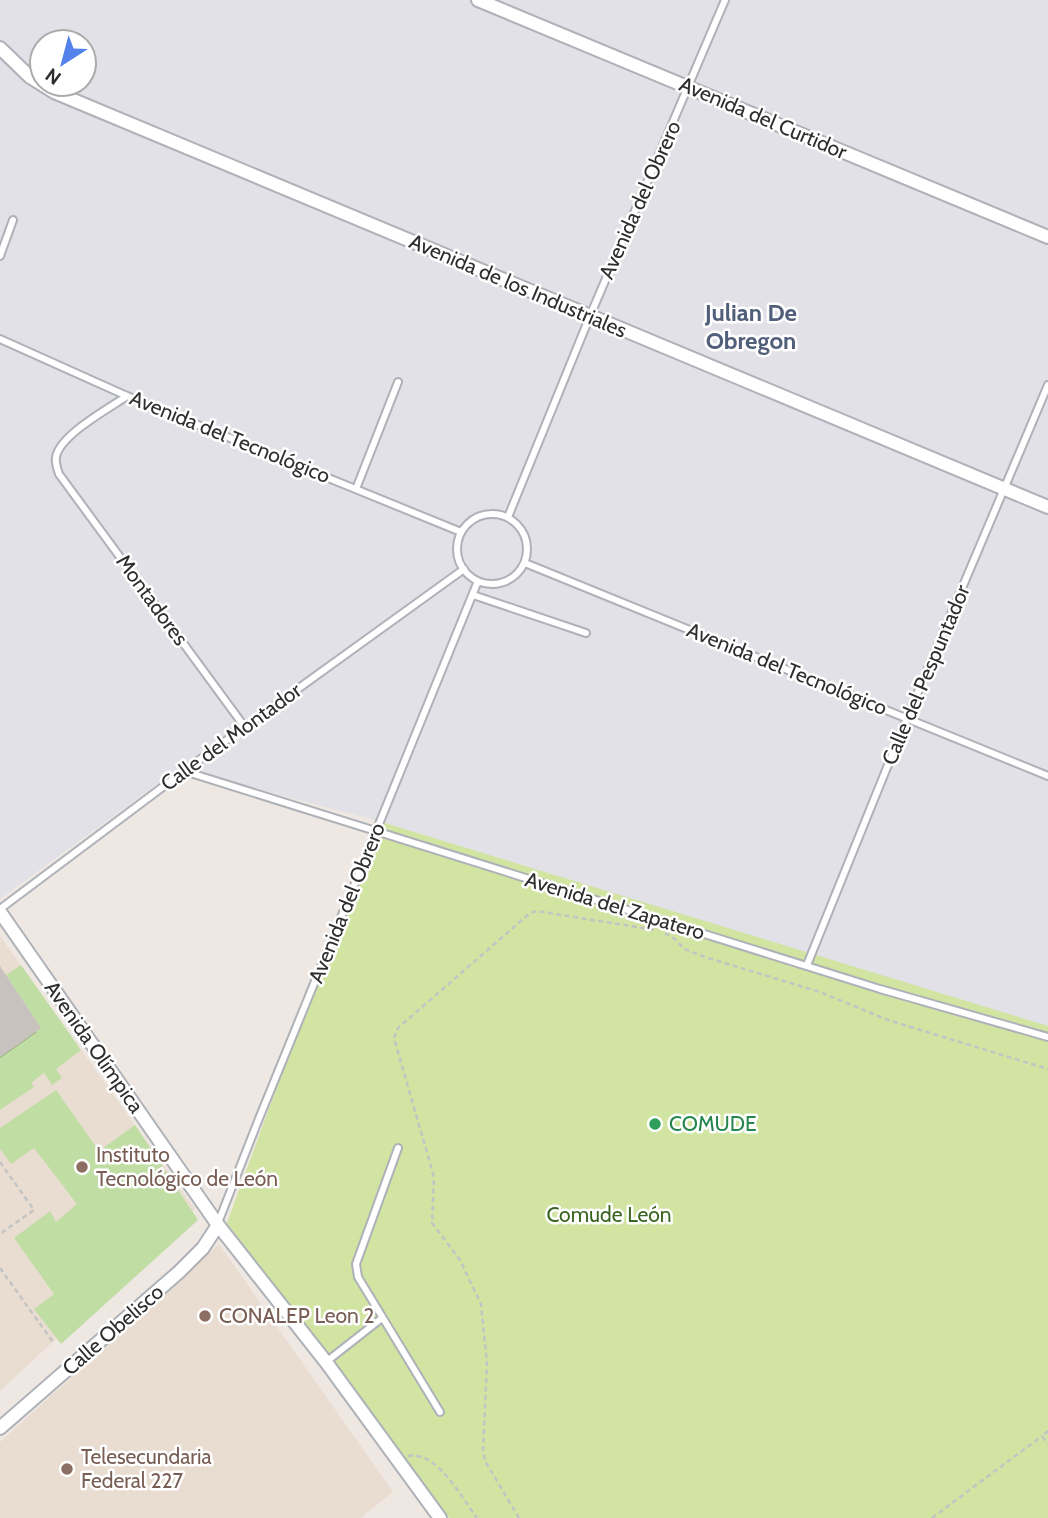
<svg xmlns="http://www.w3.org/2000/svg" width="1048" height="1518" font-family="Cabin,sans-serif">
	<defs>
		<filter id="shadow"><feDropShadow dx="-4" dy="4" stdDeviation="0" flood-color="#0004"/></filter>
	</defs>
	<rect width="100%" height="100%" fill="#eee7e2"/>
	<path fill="#e2e1e7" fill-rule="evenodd" d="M0 0H1048V1035L375 820 179 768 0 899ZM42 42H84V84H42Z"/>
	<path fill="#e9ddd1" d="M0 936 195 1209 0 1391Z
		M219 1244 393 1492 360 1518H0V1442Z"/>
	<path fill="#c0dea4" d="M21 965 81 1050 56 1069 62 1078 52 1085 44 1073 31 1083 34 1087 0 1110V1057L41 1028 6 975Z
		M56 1090 99 1151 135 1125 198 1220 61 1344 34 1309 54 1294 14 1238 50 1211 56 1222 77 1204 34 1148 11 1164 0 1149V1128Z"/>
	<path fill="#d1e4a1" d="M375 820 1048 1026V1518H449L227 1223Z"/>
	<path fill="#c7c2bd" filter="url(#shadow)" d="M0 966 41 1028 0 1057Z"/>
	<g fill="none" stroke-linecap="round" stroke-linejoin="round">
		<g stroke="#aeb2b8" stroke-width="10">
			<path id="lane" d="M0 256 13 220
				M0 339 127 396 461 532
				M127 396C108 409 60 435 56 457 55 463 57 468 59 474L244 726
				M356 489 398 382
				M457 549a35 35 0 1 1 70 0a35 35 0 1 1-70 0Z
				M508 517 590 316 725 0
				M525 563 1048 776
				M473 595 586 633
				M184 771 880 989 1048 1037
				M0 909 184 771 464 569
				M807 965 907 718 1048 385
				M398 1148 356 1264 358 1277 440 1412
				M218 1223 258 1121 478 581
				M326 1362 382 1318"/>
		</g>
		<g stroke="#aeb2b8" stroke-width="16">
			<path id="street" d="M478 0 1048 237
				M0 48 30 77 54 92 1048 507
				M0 912 218 1225 326 1362 440 1518
				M0 1428 179 1272 203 1248 218 1225"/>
		</g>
		<path stroke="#c4c4c4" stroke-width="2.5" stroke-dasharray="5 3.5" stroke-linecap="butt" d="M665 933 675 939 684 949 708 958 820 992 888 1020 1048 1069
			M0 1162 34 1210 0 1234
			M0 1268 53 1342
			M1048 1431 1042 1436 1048 1444
			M408 1456C437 1450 461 1497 477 1518
			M519 1518 485 1461 483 1452 487 1363 481 1304 460 1260 432 1223 434 1177 394 1038 398 1028 530 913 537 911 655 930
			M932 1518 1042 1436"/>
		<use href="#lane" stroke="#fff" stroke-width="6"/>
		<use href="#street" stroke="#fff" stroke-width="12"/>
	</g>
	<circle fill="#2e9e5b" stroke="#fff" stroke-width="2.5" cx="655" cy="1124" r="7"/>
	<g fill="#8d6e63" stroke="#fff" stroke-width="2.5">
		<circle cx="82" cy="1167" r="7"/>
		<circle cx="205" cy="1316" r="7"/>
		<circle cx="67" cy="1469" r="7"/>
	</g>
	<g text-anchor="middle" stroke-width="5" stroke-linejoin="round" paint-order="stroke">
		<g font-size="21" fill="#2e2e2e" stroke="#fff">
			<text transform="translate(763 118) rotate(23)" y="7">Avenida del Curtidor</text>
			<text transform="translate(640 200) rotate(-66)" y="7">Avenida del Obrero</text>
			<text transform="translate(518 286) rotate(23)" y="7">Avenida de los Industriales</text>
			<text transform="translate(230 437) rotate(22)" y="7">Avenida del Tecnológico</text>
			<text transform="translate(152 600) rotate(54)" y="7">Montadores</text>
			<text transform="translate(787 669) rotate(22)" y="7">Avenida del Tecnológico</text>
			<text transform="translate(926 675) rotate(-67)" y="7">Calle del Pespuntador</text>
			<text transform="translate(231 737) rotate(-36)" y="7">Calle del Montador</text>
			<text transform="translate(347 903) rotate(-68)" y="7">Avenida del Obrero</text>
			<text transform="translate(615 906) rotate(17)" y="7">Avenida del Zapatero</text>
			<text transform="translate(94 1047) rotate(55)" y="7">Avenida Olímpica</text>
			<text transform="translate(113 1330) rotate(-41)" y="7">Calle Obelisco</text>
		</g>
		<g font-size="21" fill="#27864d" stroke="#fff" text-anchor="start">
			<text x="669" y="1131">COMUDE</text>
		</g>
		<g font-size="21" fill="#785e54" stroke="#fff" text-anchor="start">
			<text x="96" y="1162">Instituto<tspan x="96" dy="24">Tecnológico de León</tspan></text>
			<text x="219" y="1323">CONALEP Leon 2</text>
			<text x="81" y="1464">Telesecundaria<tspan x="81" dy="24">Federal 227</tspan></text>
		</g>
		<g font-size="21" fill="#3a6622" stroke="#fff">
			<text x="609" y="1222">Comude León</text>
		</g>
		<g font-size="24" font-weight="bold" fill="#525f7b" stroke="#fff">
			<text x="751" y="321">Julian De<tspan x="751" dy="28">Obregon</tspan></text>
		</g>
	</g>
	<g transform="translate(63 63) rotate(216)"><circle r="33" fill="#ffffff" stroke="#ababab" stroke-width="2"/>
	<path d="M0-5L12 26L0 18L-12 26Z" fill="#5383ea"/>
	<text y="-10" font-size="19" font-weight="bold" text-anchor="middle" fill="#2e2e2e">N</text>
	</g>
</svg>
